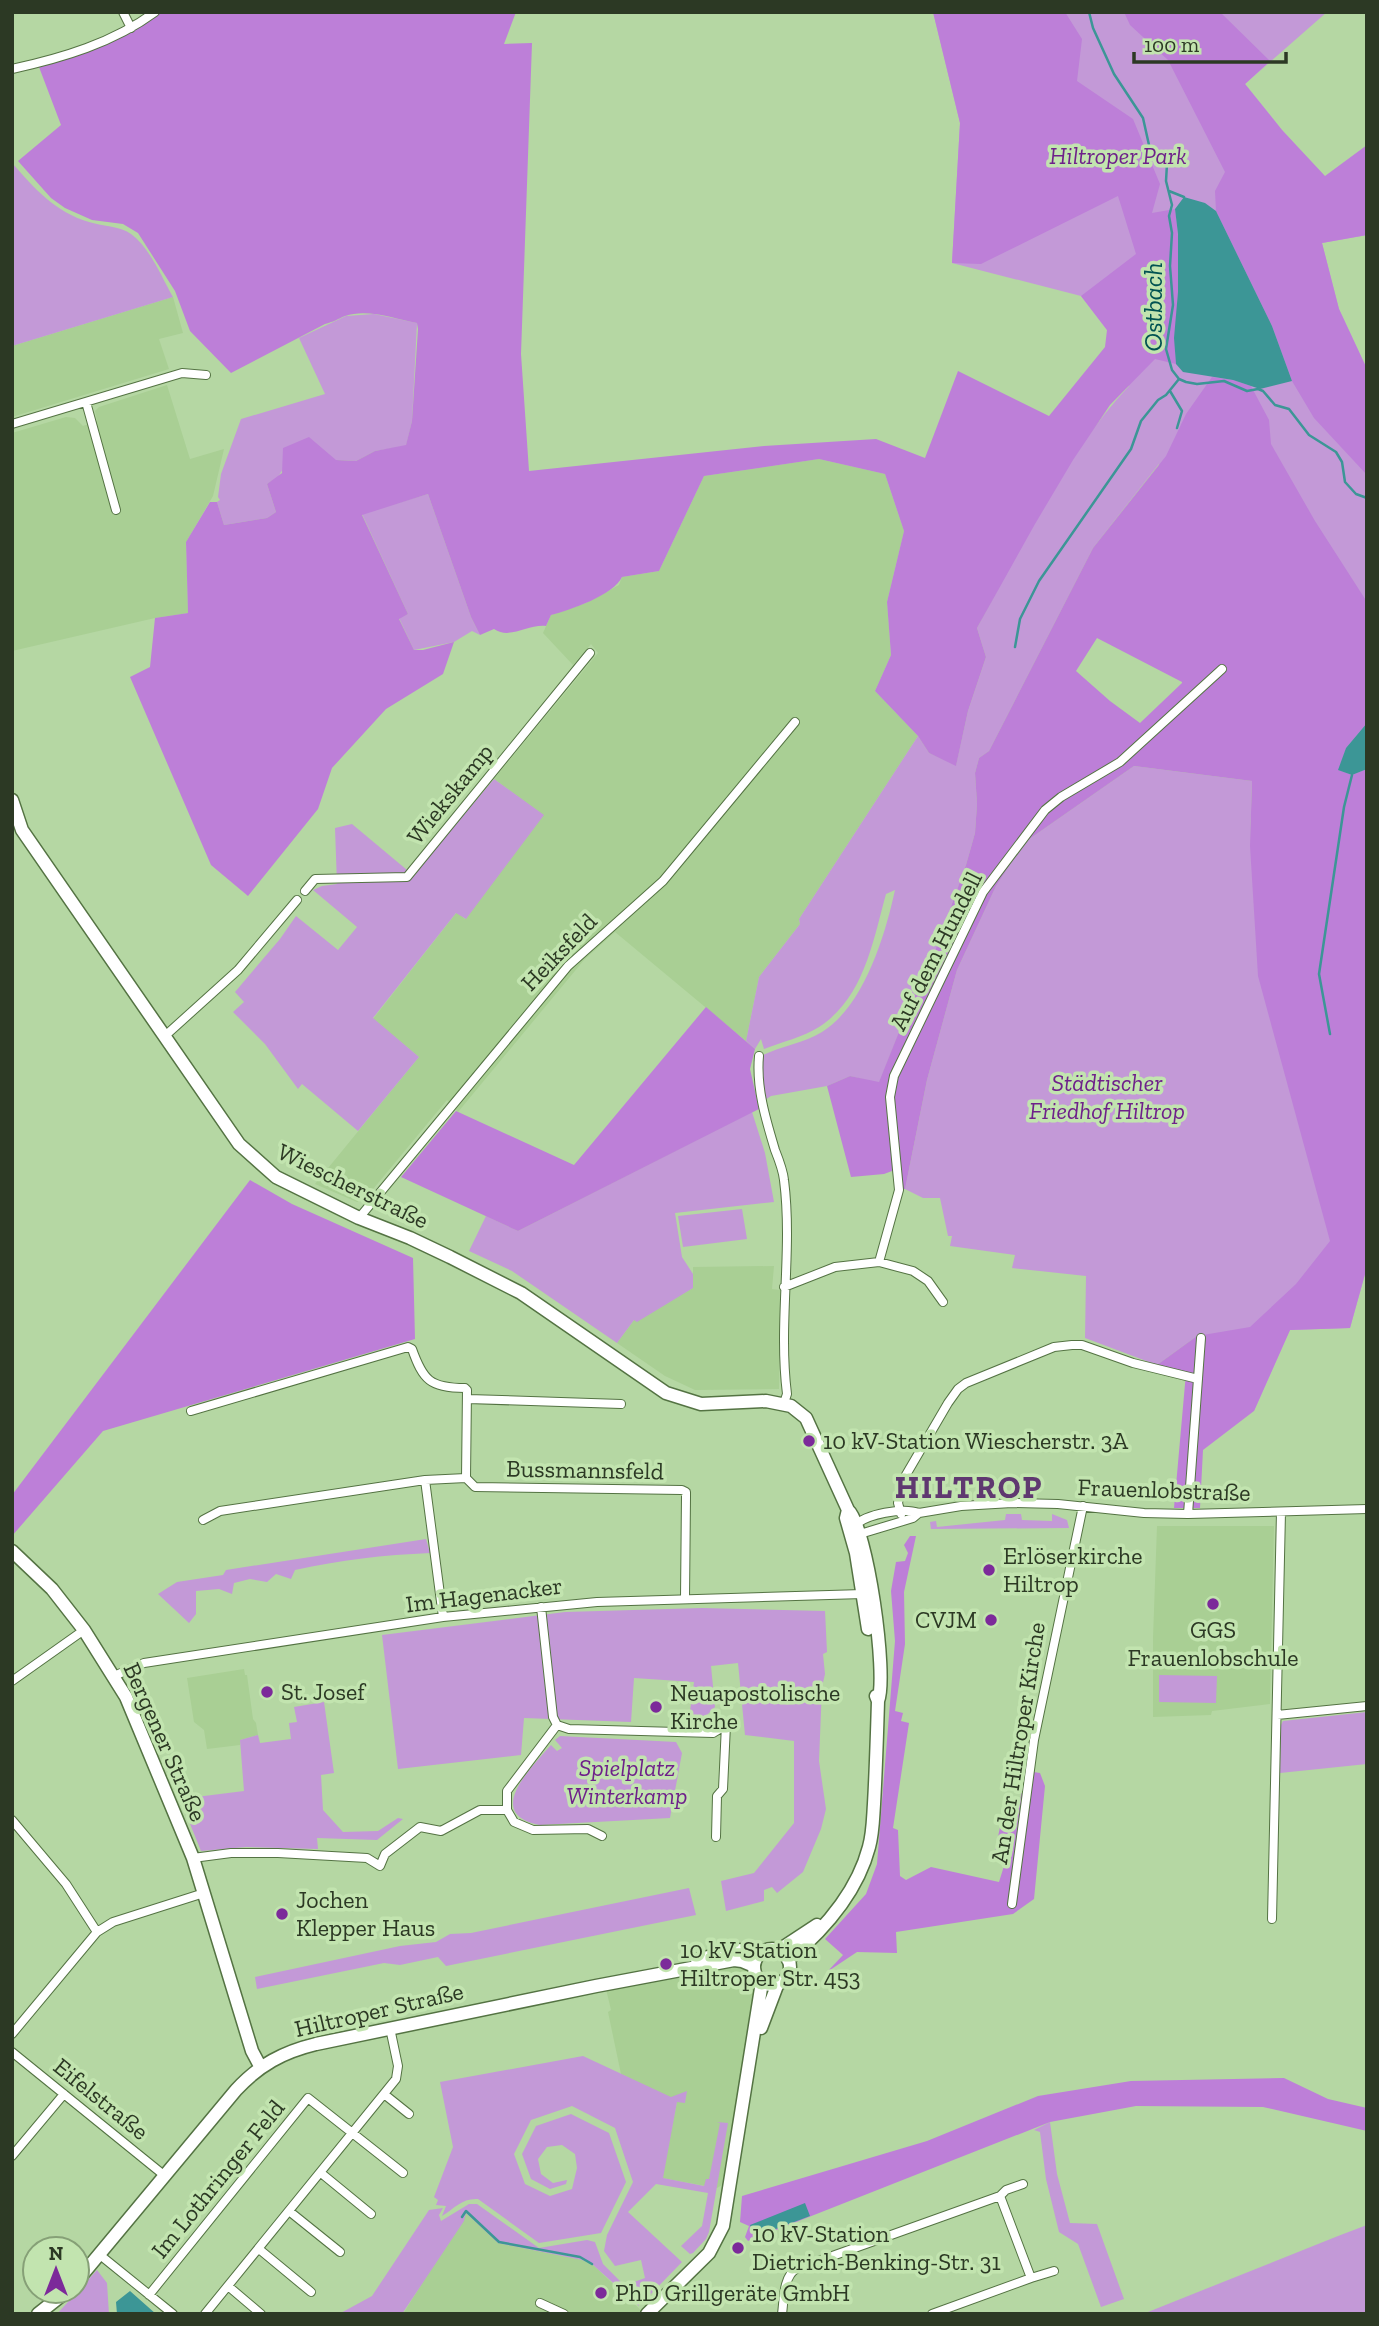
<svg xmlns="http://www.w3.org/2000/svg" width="1379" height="2326" font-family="'Zilla Slab',serif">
	<rect width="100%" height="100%" fill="#b5d7a3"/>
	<path fill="#a9cf94" d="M173 297 183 333 159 339 169 369 12 417V346Z
		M167 385 190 459 224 449 213 496 186 542 188 613 155 618 12 651V433L66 417 75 418 83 426 97 421 95 411 99 407Z
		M819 459 885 474 904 531 887 602 891 655 875 691 918 736 799 919 800 924 759 977 746 1041 615 932 584 960 458 1112 447 1100 364 1200 357 1202 315 1184 419 1057 373 1019 457 912 465 919 543 815 494 779 598 653 591 644 573 665 543 633 551 615 586 603 619 585 622 577 659 571 704 476Z
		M774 1266 772 1289 780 1290 779 1389 695 1390 665 1376 617 1343 634 1320 693 1288V1267Z
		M1157 1526H1274L1270 1704 1212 1711 1211 1715 1153 1717V1638Z
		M244 1669 245 1675H247L253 1719 256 1723 258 1735 240 1740V1745L207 1749 204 1730 194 1722 187 1678Z
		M737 1964 748 1970 759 1982 722 2185 717 2188 662 2178 677 2102 621 2074 608 2012 611 2010 606 1989Z
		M466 2213 498 2243 582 2260 592 2264 645 2314H403Z"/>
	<path fill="#c399d7" d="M933 12H1327L1245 84 1282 130 1325 177 1367 235 1322 243 1339 309 1367 369V948L1365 954 1367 972V1267L1350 1328 1290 1330 1254 1411 1197 1336 1157 1365 1085 1338 1086 1276 1012 1268 1015 1255 950 1246 952 1236H948L940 1198H923L905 1189 927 1080 957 970 996 886 1025 842 1134 766 1252 781 1250 846 1256 707 1159 464 1093 548 989 751 979 758 975 773 977 804 975 833 966 865 935 951 921 977 879 1083 850 1076 827 1086 771 1096 765 1100 760 1065 761 1056C781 1046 804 1043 822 1032 864 1006 885 936 895 890L886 894C873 941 864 998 819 1027 803 1037 782 1042 764 1049L761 1039 755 1049 746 1041 759 977 800 924 799 919 918 736 929 753 956 765 968 711 986 657 977 628C1020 550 1068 450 1129 386L1107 330 1081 296 952 263 960 123Z
		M12 163C35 189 55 212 89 222 101 226 120 226 131 234 150 248 161 276 173 297L12 346Z
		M374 314 417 323 412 421 406 446 375 451 356 461 336 460 283 469 278 477 267 484 276 512 267 518 224 525 217 502 220 500 218 497 221 474 241 419 325 394 299 338 346 316Z
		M428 494 471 617 480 635 472 631 454 642 414 650 399 618 408 614 362 514Z
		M494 779 544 815 466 919 456 913 373 1018 419 1057 358 1131 302 1084 298 1089 265 1044 233 1012 244 1002 235 992 280 939 296 916 338 950 357 927 313 890 322 886 337 884 335 828 352 824 413 875Z
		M752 1112 765 1153 774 1202 675 1213 682 1257 693 1274V1288L637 1322 634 1320 617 1343 512 1271 469 1251 486 1216 518 1231Z
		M742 1209 747 1239 683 1247 678 1216Z
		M1006 1514H1021L1022 1520 1052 1521V1514L1067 1520 1069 1528 931 1529 930 1522 936 1521 937 1527 1005 1520Z
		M426 1539 430 1553C384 1555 340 1560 295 1570L291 1579 276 1574 267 1582 250 1579 234 1583 232 1594 219 1589 196 1591V1614L189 1623 158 1594 177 1582 223 1575 226 1570Z
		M702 1608 825 1611 827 1652 823 1654 825 1674 822 1687 819 1761 826 1809 821 1829 803 1872 777 1893 772 1887 764 1890V1901L726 1911 721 1881 754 1873 794 1823V1741L745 1735 738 1663 711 1666 715 1707 707 1715 704 1723 688 1725 694 1682 634 1678 631 1722 524 1718 521 1755 398 1769 382 1635 565 1612Z
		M1159 1675 1217 1676 1216 1703 1159 1702Z
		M324 1702 334 1773 321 1775 323 1810 343 1832 378 1831 398 1818 403 1819 377 1840 317 1838 318 1849 246 1847 201 1851 180 1799 244 1791 240 1740 258 1735 260 1743 291 1739 289 1723 297 1722 294 1707Z
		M1367 1712V1764L1280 1773 1281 1725 1283 1721Z
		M560 1736 676 1742 682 1753 670 1818 540 1825C483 1814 531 1768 551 1745L557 1751 562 1748 555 1740Z
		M689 1888 696 1915 446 1966 438 1957 400 1965 384 1963 257 1989 255 1977 400 1946 436 1942 450 1934 471 1933Z
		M583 2056 671 2097 687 2091 685 2103 677 2102 663 2178 704 2186 706 2179H709L720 2123 717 2122 728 2123 709 2232 706 2239 693 2253 690 2254 681 2246 702 2226 708 2193 656 2184 628 2212 682 2262 648 2297 631 2283 645 2278 641 2260 615 2266 604 2251 607 2235 633 2182 615 2128 572 2106 531 2120 514 2154 525 2184 550 2196 572 2189 577 2168 575 2154 562 2145 547 2147 538 2159 541 2174 553 2183 567 2180 566 2184 550 2189 531 2179 522 2154 536 2126 571 2114 609 2133 626 2182 601 2233 539 2243 478 2199C462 2198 455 2208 442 2216L446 2206 436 2205 438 2200 434 2197 453 2147 440 2082Z
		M1050 2122 1057 2174 1070 2223 1097 2224 1124 2299 1101 2307 1078 2244 1059 2232 1046 2179 1040 2132 1034 2130Z
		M469 2204H477L539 2248 587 2240 595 2242 603 2264 638 2299 639 2306 592 2264 582 2260 498 2243 466 2213 464 2221 402 2314H339L372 2296 429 2210 443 2208 439 2215 441 2221Z
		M1367 2225V2314H1143L1338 2236Z
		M97 2270 107 2283 109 2314H57Z"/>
	<path fill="#bd7fd8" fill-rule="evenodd" d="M160 12H516L504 44 532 43 521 354 529 471 764 446 876 439 925 458 958 371 1049 416 1105 347 1107 330 1081 296 1136 254 1118 196 981 264 952 263 960 123 933 12H1065L1082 39 1077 81 1133 119 1160 184 1152 213 1175 209C1179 236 1180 264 1178 292 1177 317 1174 339 1176 364L1155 359 1110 405 1073 460 1035 524 977 628 986 657 968 711 956 766 929 753 918 736 875 691 891 655 887 602 904 531 885 474 819 459 704 476 659 571 622 577C614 595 570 610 551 615L546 626C528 624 510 640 494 629L480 635 471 617 428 494 362 515 408 614 399 619 414 650H423L454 642 443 674 386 709 332 768 318 809 248 896 211 865 130 677 150 667 155 618 188 613 186 542 210 502H217L224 525 267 518 276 512 267 484 282 473 283 448 309 437 336 460 356 461 375 451 406 445 412 421 418 329 417 323C396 319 367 308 345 316 338 319 333 322 325 324L231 373 190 331 175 291 138 233 123 224 92 220 65 208 51 198 18 161 61 125 39 67C81 54 125 40 160 12Z
		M1124 12H1220L1270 61 1245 84 1282 130 1325 176 1367 145V235L1322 243 1339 309 1367 369V475L1314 418 1292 381 1272 326 1216 211 1215 191 1225 172 1168 60 1130 25Z
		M1212 377 1233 380 1251 386 1269 420 1271 444 1315 521 1367 602V723L1346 748 1339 770 1352 775 1367 769V948L1365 954 1367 972V1267L1350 1328 1290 1330 1254 1411 1203 1450 1200 1508H1174L1186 1373 1157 1365 1197 1336 1250 1327 1296 1284 1330 1241 1258 976 1250 846 1252 781 1134 766 1025 842 996 886 957 970 927 1080 905 1189H903L900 1168 884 1174 851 1177 827 1086 850 1076 879 1082 921 977 935 951 966 865 975 833 977 804 975 773 979 758 989 751 1093 548 1166 456 1186 414ZM1097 638 1182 682V683L1140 723 1110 701 1076 671Z
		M706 1007 755 1049 750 1069 759 1109 518 1231 401 1177 456 1111 574 1165Z
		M250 1180 292 1204 413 1258 415 1339 103 1431 12 1536V1495Z
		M910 1536H916L904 1592 905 1644 895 1711 903 1713 901 1721 909 1723 893 1828 898 1830 900 1876 906 1880 931 1867 999 1882 1004 1866 995 1852 1001 1822 1015 1821 1027 1771 1040 1773 1045 1786 1034 1899 1013 1914 896 1932 897 1953 857 1952 827 1972 843 1955 825 1939 866 1894 877 1864 895 1641 891 1591 896 1562 905 1561 908 1553 904 1545Z
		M1284 2078 1328 2099 1367 2108V2131L1263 2107 1136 2106 1050 2122 748 2241 745 2237 749 2226 740 2222 742 2196 927 2141 1038 2096 1131 2081Z"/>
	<path fill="#3c9696" d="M1184 197 1205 203 1216 211 1272 326 1292 381 1260 389 1233 380 1183 372 1176 364 1174 338 1178 292V234L1175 209Z
		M1367 723V769L1352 775 1338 770 1346 748Z
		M805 2203 810 2216 755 2237 750 2225Z
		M130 2291 156 2314H117L116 2302Z"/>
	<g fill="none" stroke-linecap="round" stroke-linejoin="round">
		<path stroke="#3c9696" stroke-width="2.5" d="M1089 12 1093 28 1114 74 1143 118 1149 145 1167 164 1166 181 1172 205 1169 216 1172 233 1170 266 1173 305 1166 349 1172 370 1179 379 1186 382 1197 384 1224 381 1247 391 1258 389 1263 391 1275 405 1289 409 1309 435 1336 452 1342 462 1345 482 1356 494 1367 498
			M1169 191 1184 197
			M1170 391 1182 411 1177 428
			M1015 647 1020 619 1039 581 1131 449 1141 421 1158 400 1166 395 1179 379
			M1330 1034 1319 974 1344 807 1352 775
			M462 2217 466 2211 499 2242 580 2257 592 2264"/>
		<g stroke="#547343" stroke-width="10">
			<path id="street" d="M123 12 131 28
				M12 69C62 58 113 43 155 12
				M86 402 116 510
				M12 424 182 373 206 375
				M305 891 315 879 407 877 590 653
				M166 1035 238 970 297 900
				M759 1056C756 1088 766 1120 775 1150 779 1160 783 1170 784 1180 793 1251 778 1322 787 1394L784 1403
				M359 1218 568 966 663 881 795 722
				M879 1262 899 1190 890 1097 894 1076 983 892 1045 810 1061 797 1120 762 1222 669
				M784 1287 835 1267 879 1262 913 1271 928 1281 943 1302
				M468 1399 621 1404
				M191 1411 408 1347 412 1349C423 1380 430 1388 465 1388L467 1390 466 1478
				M425 1480 443 1617
				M901 1514 898 1503 903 1480 948 1403 958 1389 966 1383 1054 1347 1072 1345H1082L1133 1363 1198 1379
				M1188 1514 1201 1338
				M203 1520 220 1511 425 1480 466 1478 475 1487 682 1490 686 1492V1497L685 1598
				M854 1526C866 1514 903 1507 919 1513L961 1506 1012 1503 1058 1504 1144 1513 1188 1514 1367 1509
				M856 1533 860 1534 913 1518 919 1513
				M541 1607 553 1717 557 1725 569 1729 713 1733 726 1725
				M114 1676 144 1663 443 1617 597 1602 863 1594
				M12 1681 84 1630
				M1277 1715 1367 1706
				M557 1725 507 1791V1810L514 1822 533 1830 588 1829 602 1836
				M12 1820 66 1884 97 1932
				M716 1837 717 1796 723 1789 726 1725
				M193 1858 231 1853H278L367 1858 380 1866 385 1854 420 1827 441 1831 480 1810H507
				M1012 1904 1034 1740 1083 1506
				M1272 1919 1281 1512
				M12 2034 97 1932 113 1922 204 1893
				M12 2052 165 2176
				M384 2094 409 2114
				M12 2156 64 2094
				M321 2173 371 2214
				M1000 2196 1006 2190 1023 2184
				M289 2211 340 2252
				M259 2249 311 2292
				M100 2255 173 2314
				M1031 2278 1054 2271
				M228 2286 261 2314
				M149 2295 308 2098 403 2173
				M540 2303 564 2314
				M205 2314 396 2079 398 2066 390 2028
				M782 2314C784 2300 783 2277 796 2269L1000 2196 1031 2278 932 2314"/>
		</g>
		<g stroke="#547343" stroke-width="15">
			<path id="secondary" d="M12 800 22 830 239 1144 276 1177 359 1218 410 1238 450 1257 521 1293 666 1393 701 1404 766 1401 791 1406 806 1418 848 1510C867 1527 888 1676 878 1701
				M848 1510 846 1518 856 1553 868 1629
				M12 1551 52 1589 84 1630 126 1697 193 1858 252 2051 260 2066
				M754 1967a18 18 0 1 1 36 0a18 18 0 1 1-36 0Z
				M779 1950 817 1925
				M697 1960 734 1950 763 1951
				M788 1960C824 1930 857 1893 869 1847 873 1833 873 1818 874 1804 876 1769 877 1735 878 1701L876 1696
				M761 2028 778 1983
				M77 2281 236 2090C259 2065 283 2052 316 2044L596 1986 734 1960 742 1961 754 1966
				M38 2314 67 2291
				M647 2314 709 2253 723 2226 762 1982"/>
		</g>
		<use href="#street" stroke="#fff" stroke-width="8"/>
		<use href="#secondary" stroke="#fff" stroke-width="12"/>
	</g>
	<g fill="#7c2a9a" stroke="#c2e4af" stroke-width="2.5">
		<circle cx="809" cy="1441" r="7"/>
		<circle cx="989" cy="1570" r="7"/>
		<circle cx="1213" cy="1604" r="7"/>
		<circle cx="991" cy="1620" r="7"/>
		<circle cx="267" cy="1692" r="7"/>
		<circle cx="656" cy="1707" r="7"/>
		<circle cx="282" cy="1914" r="7"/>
		<circle cx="666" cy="1964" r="7"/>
		<circle cx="738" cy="2248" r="7"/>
		<circle cx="601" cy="2293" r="7"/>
	</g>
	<g text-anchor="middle" stroke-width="7" stroke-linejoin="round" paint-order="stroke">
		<g font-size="24" font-style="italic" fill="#6e208a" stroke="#c2e4af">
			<text x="1118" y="164">Hiltroper Park</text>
			<text x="1107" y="1091">Städtischer<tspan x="1107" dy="28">Friedhof Hiltrop</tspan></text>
			<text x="627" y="1776">Spielplatz<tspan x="627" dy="28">Winterkamp</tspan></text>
		</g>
		<g font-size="24" fill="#2c3924" stroke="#c2e4af">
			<text transform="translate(450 794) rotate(-51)" y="8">Wiekskamp</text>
			<text transform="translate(936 951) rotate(-63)" y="8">Auf dem Hundell</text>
			<text transform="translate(559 952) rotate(-46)" y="8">Heiksfeld</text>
			<text transform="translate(353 1186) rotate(26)" y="8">Wiescherstraße</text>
			<text transform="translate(585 1470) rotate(1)" y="8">Bussmannsfeld</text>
			<text transform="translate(1164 1490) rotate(2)" y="8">Frauenlobstraße</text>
			<text transform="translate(484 1595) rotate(-7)" y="8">Im Hagenacker</text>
			<text transform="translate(165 1742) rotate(66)" y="8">Bergener Straße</text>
			<text transform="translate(1018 1743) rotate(-81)" y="8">An der Hiltroper Kirche</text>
			<text transform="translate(379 2010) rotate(-13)" y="8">Hiltroper Straße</text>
			<text transform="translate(101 2099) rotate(39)" y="8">Eifelstraße</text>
			<text transform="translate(218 2179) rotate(-51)" y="8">Im Lothringer Feld</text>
		</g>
		<g font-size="24" fill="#2c3924" stroke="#c2e4af" text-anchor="start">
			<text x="823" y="1449">10 kV-Station Wiescherstr. 3A</text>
			<text x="1003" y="1564">Erlöserkirche<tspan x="1003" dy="28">Hiltrop</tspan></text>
			<text x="977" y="1628" text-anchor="end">CVJM</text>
			<text x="1213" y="1638" text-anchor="middle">GGS<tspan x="1213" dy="28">Frauenlobschule</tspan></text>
			<text x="281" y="1700">St. Josef</text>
			<text x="670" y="1701">Neuapostolische<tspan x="670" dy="28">Kirche</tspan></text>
			<text x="296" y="1908">Jochen<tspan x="296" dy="28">Klepper Haus</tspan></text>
			<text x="680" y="1958">10 kV-Station<tspan x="680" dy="28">Hiltroper Str. 453</tspan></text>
			<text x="752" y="2242">10 kV-Station<tspan x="752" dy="28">Dietrich-Benking-Str. 31</tspan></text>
			<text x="615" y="2301">PhD Grillgeräte GmbH</text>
		</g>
		<g font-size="26" font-style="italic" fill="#005252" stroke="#c2e4af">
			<text transform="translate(1153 307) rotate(-90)" y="9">Ostbach</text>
		</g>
		<g font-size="32" font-weight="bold" letter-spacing="2" fill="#5f3870" stroke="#c2e4af">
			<text x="969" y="1498">HILTROP</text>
		</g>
	</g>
	<rect width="1379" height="2326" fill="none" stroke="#2c3924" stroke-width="28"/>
	<g transform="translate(56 2270)"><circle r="33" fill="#c2e4af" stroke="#86a077" stroke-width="2"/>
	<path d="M0-5L12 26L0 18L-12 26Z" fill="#7c2a9a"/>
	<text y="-10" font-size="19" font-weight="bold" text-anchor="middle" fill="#2c3924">N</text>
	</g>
	<path d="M1134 52v10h152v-10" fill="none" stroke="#2c3924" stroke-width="3.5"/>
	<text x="1144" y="52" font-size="21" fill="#2c3924" stroke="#c2e4af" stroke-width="5" paint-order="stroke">100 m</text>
</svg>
